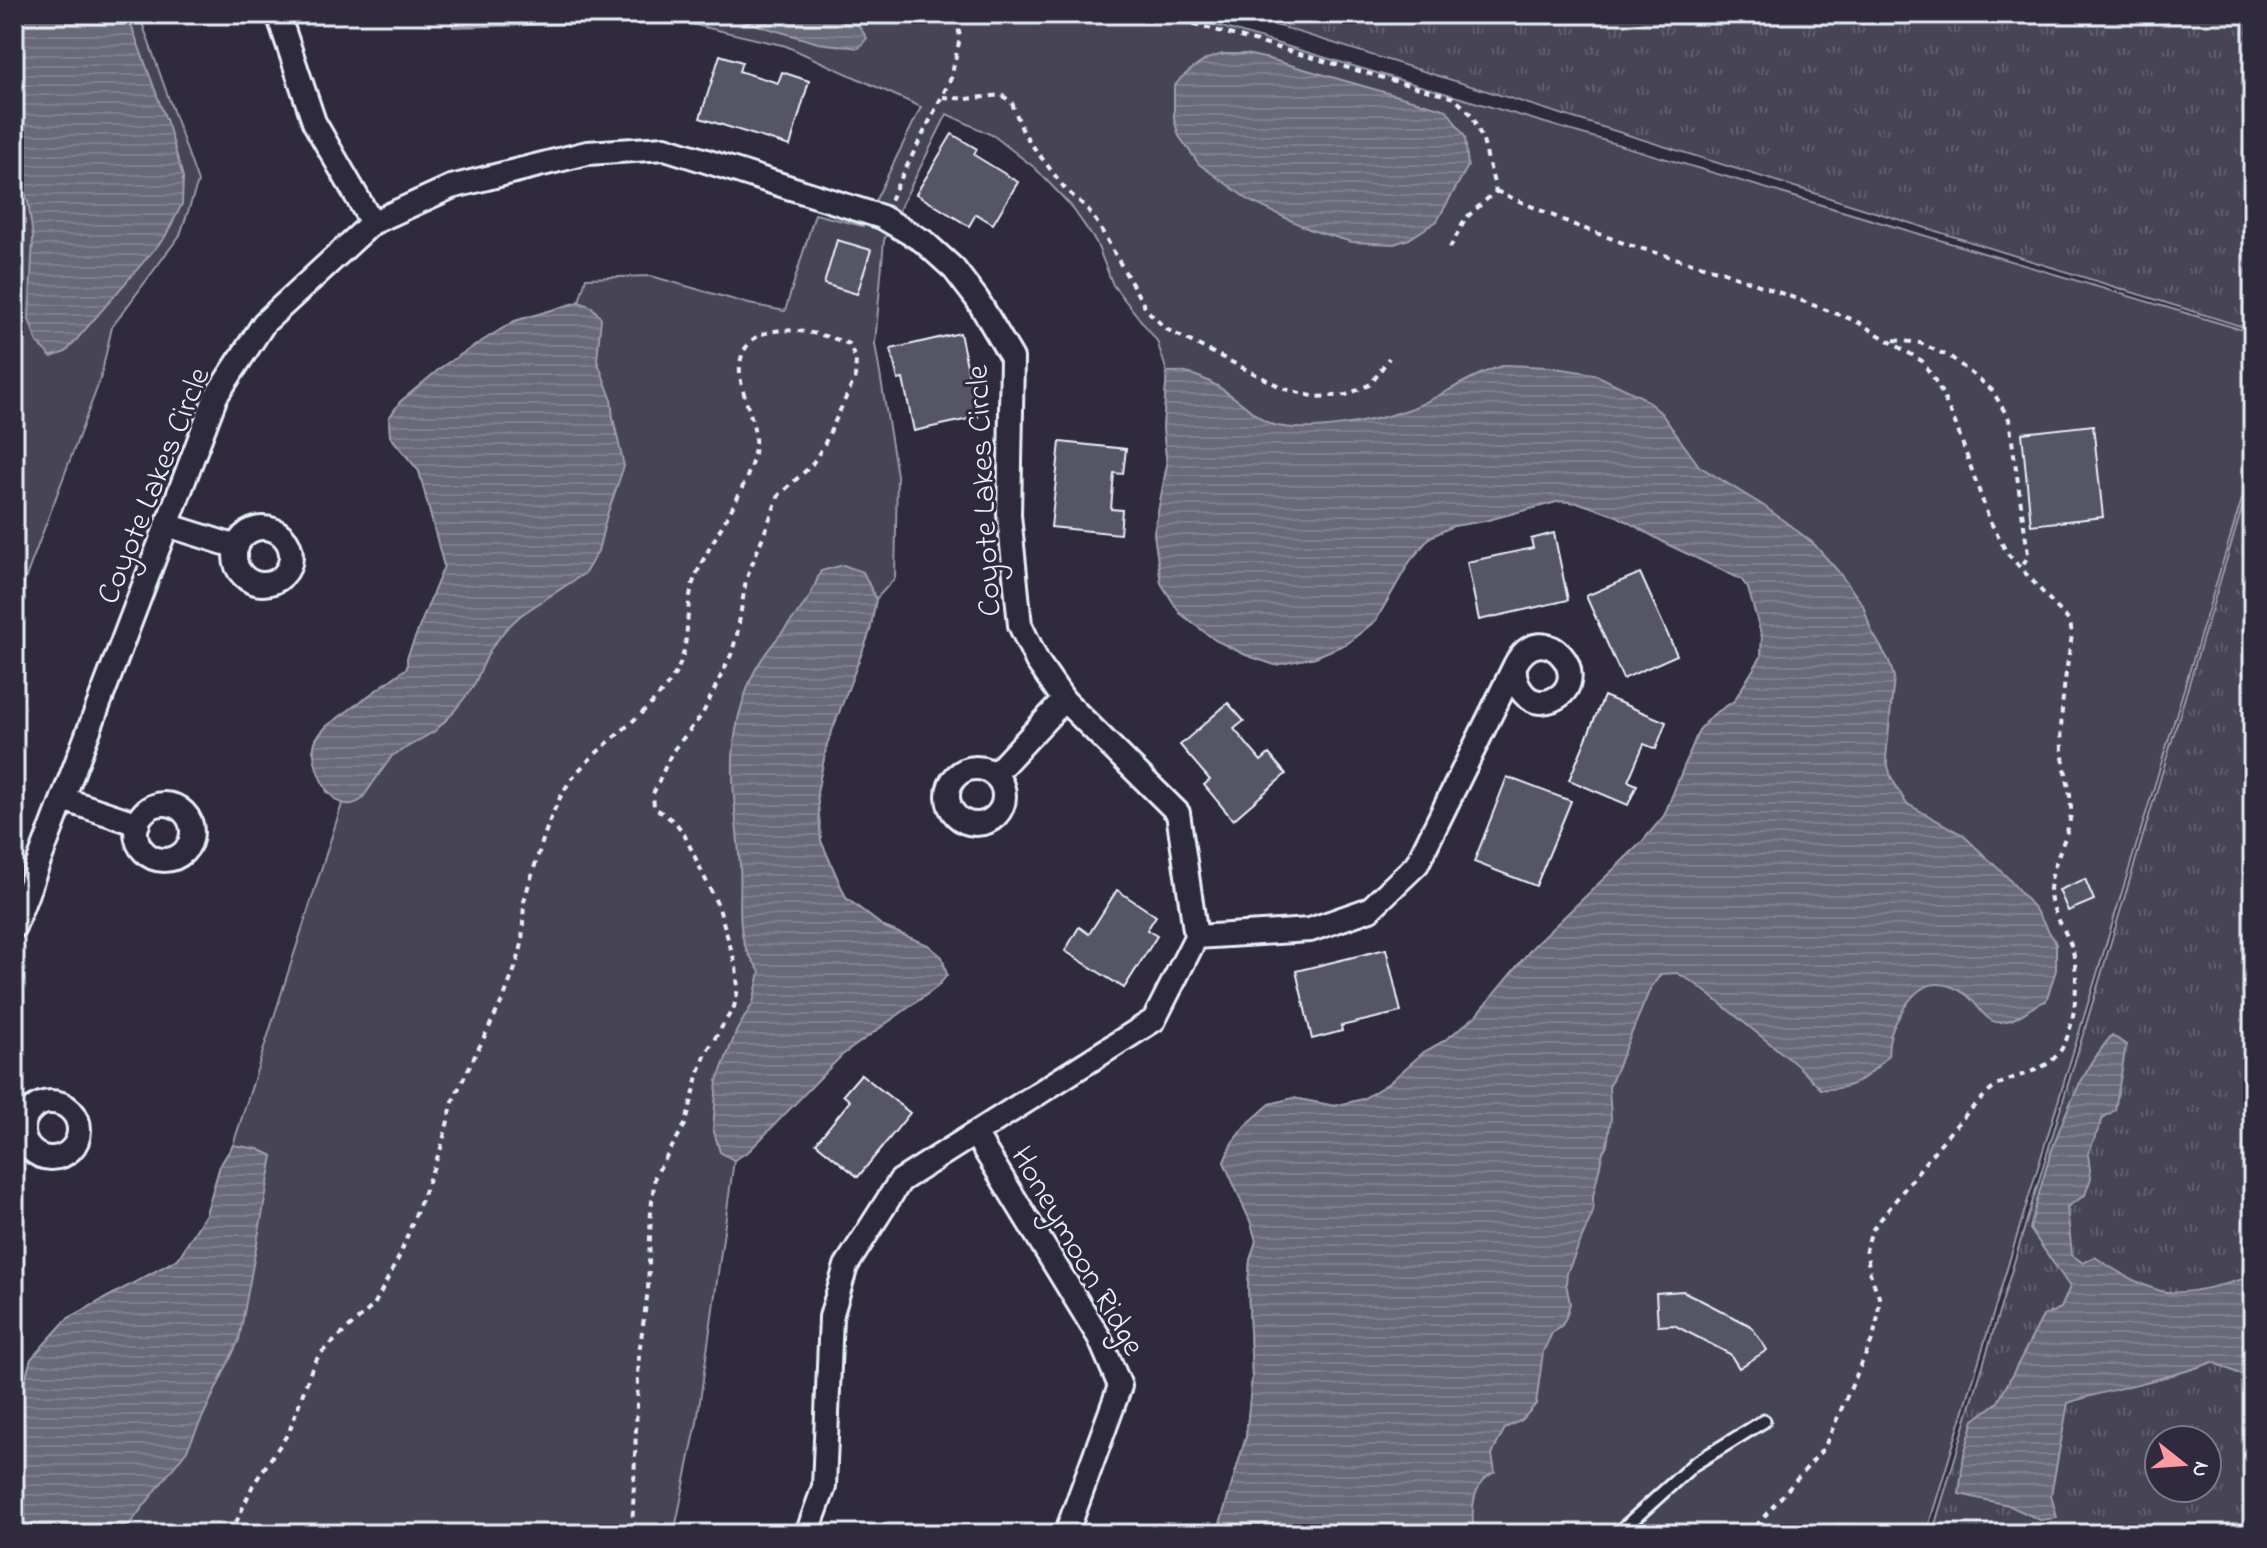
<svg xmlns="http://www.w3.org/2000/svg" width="2267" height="1548" font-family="'Indie Flower',sans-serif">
	<defs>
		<pattern id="park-tufts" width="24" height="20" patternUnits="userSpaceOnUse" patternTransform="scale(2)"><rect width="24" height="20" fill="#464455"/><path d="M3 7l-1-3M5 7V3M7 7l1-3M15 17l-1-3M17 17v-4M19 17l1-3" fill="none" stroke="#615f6e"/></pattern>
		<pattern id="water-rules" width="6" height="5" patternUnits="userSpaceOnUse" patternTransform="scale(2)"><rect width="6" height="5" fill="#696978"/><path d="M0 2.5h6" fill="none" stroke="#7e7f8c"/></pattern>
	</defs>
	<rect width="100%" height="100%" fill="#2f2a3d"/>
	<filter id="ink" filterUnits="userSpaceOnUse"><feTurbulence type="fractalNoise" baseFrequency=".0125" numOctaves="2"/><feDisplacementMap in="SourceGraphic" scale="16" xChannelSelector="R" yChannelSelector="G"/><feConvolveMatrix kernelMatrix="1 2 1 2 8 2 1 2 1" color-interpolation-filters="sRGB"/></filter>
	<g filter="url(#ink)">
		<path fill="#464455" stroke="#979aa6" stroke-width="2" d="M14 14H139L198 182 180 235 112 327 100 380 14 609Z
			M449 14H1178L2253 333V463L1926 1534H1217L1246 1437 1252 1378 1248 1285 1250 1260 1256 1241 1251 1223 1224 1162 1232 1143 1245 1126 1271 1104 1293 1098 1335 1106 1363 1099 1389 1083 1424 1052 1444 1041 1476 1016 1533 947 1642 842 1664 816 1699 730 1713 715 1734 701 1761 657 1762 637 1748 588 1741 579 1669 545 1617 516 1580 503 1560 501 1484 521 1453 526 1430 537 1410 561 1376 620 1348 643 1315 657 1275 665 1246 655 1215 640 1180 613 1161 583 1154 533 1167 465 1163 428 1167 372 1157 341 1113 285 1096 242 1071 206 1035 168 994 136 947 114 884 240 875 344 897 475 895 578 876 599 870 631 827 744 817 792 821 841 846 898 884 927 928 945 942 957 947 975 937 987 842 1055 749 1151 734 1160 697 1422 674 1534H14V1419L31 1359 67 1319 178 1259 206 1214 220 1166 233 1145 342 804 327 792 313 751 316 738 327 726 407 668V658L444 566 419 471 390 436 389 418 400 402 443 366 487 338 515 321 579 302 586 278 651 276 749 304 785 311 815 214 863 226 921 107 786 46 678 21 453 27Z"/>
		<path fill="url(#park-tufts)" stroke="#979aa6" stroke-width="2" fill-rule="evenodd" d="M1240 14H2253V330Z
			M2253 472V1534H1932ZM2159 1440H2207V1488H2159Z"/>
		<path fill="url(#water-rules)" stroke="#9c9fab" stroke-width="2" d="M14 14H127L169 128 183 177 182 204 165 237 66 352 51 357 37 342 29 319 33 237 28 201 14 167Z
			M720 14H843L856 22 867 38 859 48 818 43Z
			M1223 54H1246L1269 59 1447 110 1465 137 1468 166 1437 221 1409 239 1394 244 1352 242 1311 230 1250 201 1199 164 1179 136 1174 119V87L1181 78 1192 69 1207 59Z
			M579 302 592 307 601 318 597 360 611 398 613 418 624 466 607 515 598 551 585 573 521 615 506 629 490 650 473 687 451 715 435 731 392 756 361 800C334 819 312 770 314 748 314 739 321 733 327 726L407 668V658L444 566 419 471 390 436 389 418 400 402 443 366 487 338 515 321Z
			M1506 365 1549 367 1594 374 1642 397 1661 413 1699 466 1764 506 1813 543 1837 570 1863 605 1871 630 1889 661 1894 677 1886 758 1891 777 1906 803 1963 835 2007 877 2035 909 2056 943V970L2046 1001C2028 1006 2017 1024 1996 1022 1984 1020 1976 1001 1965 994 1935 973 1915 987 1900 1015 1896 1022 1891 1030 1890 1038 1888 1043 1889 1050 1888 1056 1867 1078 1852 1091 1821 1089L1798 1066 1696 984 1677 973 1661 974 1650 989 1609 1087 1611 1119 1607 1145 1603 1152 1593 1196V1212L1567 1273 1566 1284 1570 1303 1567 1315 1562 1325 1552 1333 1543 1352 1536 1404 1522 1420 1505 1428 1497 1444 1492 1455 1495 1472C1471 1483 1471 1511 1474 1534H1217L1246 1437 1252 1378 1248 1285 1250 1260 1256 1241 1251 1223 1224 1162 1232 1143 1245 1126 1270 1104 1293 1098 1335 1106 1363 1099 1389 1083 1424 1052 1444 1041 1476 1016 1533 947 1642 842 1664 816 1699 730 1713 715 1734 701 1761 657 1762 637 1748 588 1741 579 1669 545 1617 516 1580 503 1560 501 1484 521 1453 526 1430 537 1410 561 1376 620 1348 643 1315 657 1275 665 1246 655 1215 640 1180 613 1161 583 1154 533 1167 465 1163 428 1167 372C1196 369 1222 388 1244 405 1252 412 1263 422 1274 425 1309 434 1373 422 1407 410 1441 398 1470 374 1506 365Z
			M843 565 863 572 876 599 870 631 827 744 817 792 821 841 846 898 884 927 928 945 942 957 947 975 937 987 842 1055 749 1151 734 1160 720 1152 713 1129 717 1081 737 1030 753 1003 760 972C756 965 751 958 747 951 736 926 742 894 740 866 735 797 722 747 751 679 764 649 790 626 808 599 813 591 816 581 821 571Z
			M2112 1035 2126 1045 2115 1110 2103 1118 2088 1154 2091 1178 2085 1195 2067 1207 2072 1255 2083 1263 2095 1257C2116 1271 2137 1284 2161 1291 2182 1297 2232 1283 2253 1276V1380L2213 1362C2166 1380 2116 1387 2068 1403L2051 1495 2057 1518 2040 1520 2008 1505 1959 1494 1964 1454 1974 1420 1998 1402 2043 1316 2061 1308 2070 1287 2030 1229C2046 1162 2068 1088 2112 1035Z
			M233 1145 258 1149 273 1156 239 1340 187 1450 122 1534H14V1419L31 1359 67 1319 178 1259 206 1214 220 1166Z
			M1836 1524 1881 1525 1887 1534H1818Z"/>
		<path fill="#575565" stroke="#e8f1f8" stroke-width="2" d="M720 55 742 62 739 71 778 83 782 72 809 81 790 146 700 118Z
			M952 134 977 149 974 155 1018 182 993 224 976 214 969 226 916 194Z
			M837 240 871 250 857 294 824 284Z
			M960 333 978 417 914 431 903 379 898 380 891 349Z
			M2093 425 2103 517 2031 525 2022 433Z
			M1060 442 1126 449 1123 474 1114 473 1111 509 1122 510 1120 534 1051 527Z
			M1554 533 1568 600 1479 620 1467 562 1533 548 1531 539Z
			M1640 573 1677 655 1623 679 1586 596Z
			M1604 696 1666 722 1656 749 1644 744 1628 781 1637 785 1628 805 1569 780Z
			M1228 703 1244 721 1234 729 1261 761 1269 754 1286 774 1233 820 1204 785 1210 780 1180 745Z
			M1507 777 1571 801 1536 886 1474 862Z
			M2085 879 2094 900 2068 911 2059 890Z
			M1117 890 1156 916 1147 930 1157 936 1124 988 1065 951 1079 927 1089 934Z
			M1386 949 1401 1012 1341 1026 1342 1031 1312 1039 1296 971Z
			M861 1074 910 1113 858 1177 816 1143 850 1101 843 1095Z
			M1683 1291 1751 1326 1767 1350 1739 1368 1730 1354 1674 1325 1658 1326 1656 1293Z"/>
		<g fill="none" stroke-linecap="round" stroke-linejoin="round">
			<g stroke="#e8f1f8" stroke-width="17">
				<path id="lane" d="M1617 1534 1694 1464 1764 1421"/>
			</g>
			<g stroke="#e8f1f8" stroke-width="28">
				<path id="street" d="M278 14 314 122 372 223
					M167 525 237 547
					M235 556a28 28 0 1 1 56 0a28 28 0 1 1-56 0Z
					M948 796a28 28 0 1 1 56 0a28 28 0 1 1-56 0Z
					M994 775 1064 700
					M63 799 138 824
					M136 832a28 28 0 1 1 56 0a28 28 0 1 1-56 0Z
					M14 927 216 396 264 323 372 223 451 187 587 153 665 148 882 217 923 241 954 269 977 299 1012 358 1009 515 1020 625 1037 661 1064 700 1178 813 1196 937 1154 1020 900 1181 846 1266 831 1317 824 1487 807 1534
					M1196 937 1310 930 1370 909 1417 864 1515 665C1543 612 1598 680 1552 700 1528 709 1513 686 1515 665
					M23 1130a28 28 0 1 1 56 0a28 28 0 1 1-56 0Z
					M975 1134 1099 1337 1120 1386 1066 1534"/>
			</g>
			<path stroke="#e8f1f8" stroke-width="4" stroke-dasharray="6 6" stroke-linecap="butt" d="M1159 14 1454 98 1472 115 1483 141 1496 191 1466 218 1450 248
				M943 97 966 99 1002 95 1012 103 1023 132 1035 149 1066 190 1086 207 1098 224 1146 309 1166 329 1285 389 1316 397 1346 395 1371 384 1389 358
				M1496 191 1577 226 1629 245 1724 272 1856 321 1922 361 1938 385 1956 425 1989 519 2007 553 2070 622 2072 635C2066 673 2059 710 2062 749 2064 769 2071 790 2071 810 2070 838 2050 863 2050 892 2050 910 2066 930 2072 948 2080 974 2076 1033 2058 1054 2040 1076 2010 1073 1990 1091 1948 1128 1908 1186 1872 1230L1866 1249 1870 1273 1879 1297 1878 1317 1873 1338 1824 1448 1749 1534
				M890 200 951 78 960 38 956 14
				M1894 340 1920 343 1952 358 1992 390 2009 419 2028 554 2022 569
				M231 1534 253 1485 289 1432 313 1365 321 1353 374 1305 400 1255 441 1148 454 1098 504 997 517 963 522 944 524 902 528 887C540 852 549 810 571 780 598 743 667 704 681 661 690 636 685 609 693 583 707 543 752 488 755 445 758 414 726 375 747 346 766 318 824 334 849 344L856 360 855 378 824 445 811 466 779 495 746 580 737 635 731 655 702 715 672 752 653 794 654 807 676 823 684 834 719 908 736 966 738 989 734 1007 706 1053 699 1072 686 1123 655 1176 651 1210 648 1290 639 1353 632 1534"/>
			<use href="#lane" stroke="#2f2a3d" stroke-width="11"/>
			<use href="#street" stroke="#2f2a3d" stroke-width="22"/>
		</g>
	</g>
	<g text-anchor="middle" stroke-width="6" stroke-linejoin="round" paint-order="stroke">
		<g font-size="32" fill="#e8f1f8" stroke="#2f2a3d">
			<text transform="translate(152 485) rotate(-68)" y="11">Coyote Lakes Circle</text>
			<text transform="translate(982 491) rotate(-93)" y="11">Coyote Lakes Circle</text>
			<text transform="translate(1079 1250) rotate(60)" y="11">Honeymoon Ridge</text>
		</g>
	</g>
	<rect width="2267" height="1548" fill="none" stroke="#2f2a3d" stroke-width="48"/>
	<rect x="24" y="24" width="2219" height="1500" fill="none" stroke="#e8f1f8" stroke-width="3" filter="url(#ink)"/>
	<g transform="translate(2183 1464) rotate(107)"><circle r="38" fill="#2f2a3d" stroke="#797a88" stroke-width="2"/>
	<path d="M0-6L14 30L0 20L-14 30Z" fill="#ff9aa2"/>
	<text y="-12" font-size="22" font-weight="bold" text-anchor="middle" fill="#e8f1f8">N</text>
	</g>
</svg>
